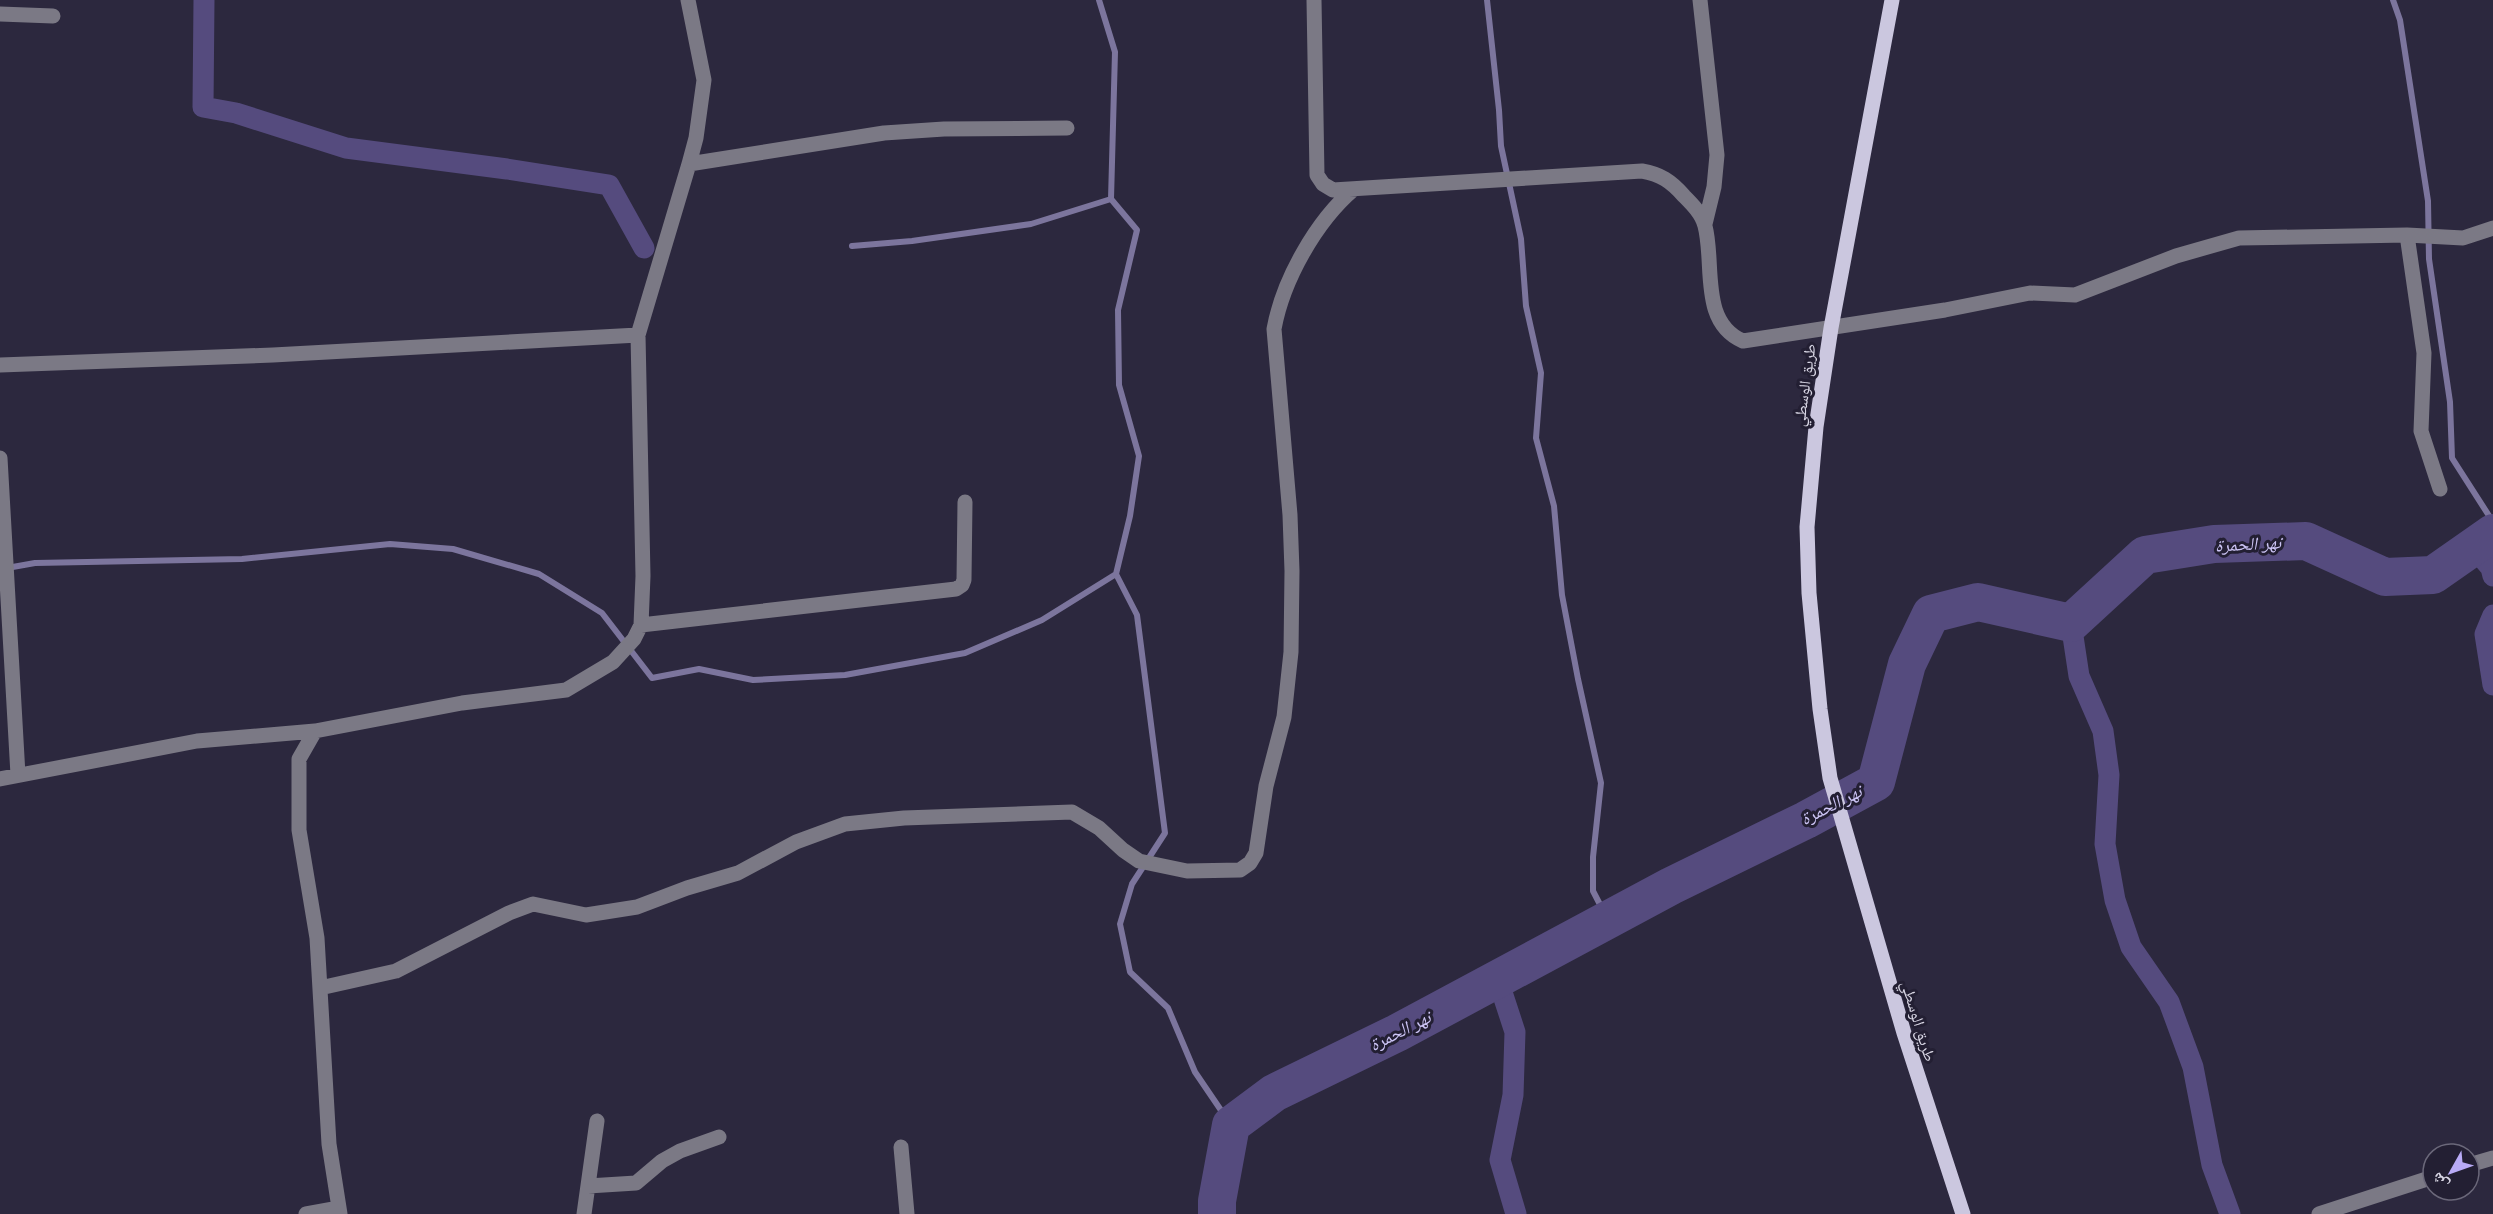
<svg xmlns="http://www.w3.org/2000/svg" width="2493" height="1214" font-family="Inter,'Noto Naskh Arabic',sans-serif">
	<rect width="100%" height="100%" fill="#2c283e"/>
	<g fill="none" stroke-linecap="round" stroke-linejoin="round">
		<path stroke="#7c759d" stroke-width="6" d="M1099 0 1115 52 1111 199 1137 230 1118 310 1119 385 1139 456 1130 516 1116 574 1137 615 1165 833 1132 884 1120 924 1130 972 1168 1008 1195 1072 1231 1125
			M1487 0 1499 110 1501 146 1521 239 1526 306 1541 373 1536 438 1554 506 1562 595 1578 679 1601 783 1593 857V891L1608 920
			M2393 0 2400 20 2428 201 2429 259 2450 402 2452 458 2493 522
			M852 246 912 241 1031 224 1111 199
			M7 568 35 563 242 559 390 544 453 549 539 574 602 613 652 678 699 669 753 680 845 675 965 653 1042 620 1116 574"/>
		<path stroke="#554b7e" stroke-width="21" d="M204 0 203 107 236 113 346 148 507 169 609 185 644 248
			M2473 547 2491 568 2493 576
			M2493 615 2485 634 2493 685
			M2071 623 2079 676 2103 731 2109 775 2105 844 2115 900 2131 947 2169 1002 2193 1067 2212 1165 2230 1214
			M1498 980 1515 1032 1513 1095 1500 1160 1516 1214"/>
		<path stroke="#554b7e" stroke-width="38" d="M1217 1214V1201L1231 1125 1274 1093 1397 1033 1671 886 1806 820 1876 782 1907 664 1931 614 1978 602 2071 623 2145 555 2214 544 2306 541 2385 577 2433 575 2493 533"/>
		<path stroke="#7b7985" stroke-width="15" d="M1314 0 1317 175 1323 184 1333 190 1642 171C1660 174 1671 181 1684 196 1692 204 1702 214 1705 226 1715 264 1699 322 1743 341L1945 310 2030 293 2075 295 2176 256 2239 238 2407 235 2424 353 2421 431 2440 489
			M1700 0 1717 155 1714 187 1705 224
			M0 14 53 16
			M689 164 884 133 944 129 1067 128
			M2407 235 2463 238 2493 228
			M0 365 273 355 638 335
			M0 458 18 775
			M641 625 956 589 962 585 964 580 965 502
			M315 731 299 759V830L317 938 329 1144 340 1214
			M0 779 197 741 315 731 462 703 566 690 613 662 634 639 641 625 643 576 638 335 689 164 696 138 704 80 688 0
			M320 988 396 971 509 913 533 904 586 915 637 907 687 888 738 873 796 842 845 824 904 818 1072 812 1099 828 1123 850 1139 861 1187 871 1240 870 1250 863 1256 853 1266 786 1284 717 1291 652 1292 571 1290 515 1274 329C1283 280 1316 221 1354 189
			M901 1147 907 1214
			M2469 1165 2493 1158
			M588 1186 636 1183 662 1161 680 1151 719 1137
			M306 1214 339 1208
			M584 1214 597 1121
			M2319 1214 2433 1177"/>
		<path stroke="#cbc7df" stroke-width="15" d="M1892 0 1831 328 1816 427 1807 527 1809 593 1820 709 1830 778 1904 1033 1963 1214"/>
	</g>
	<g text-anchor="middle" stroke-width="6" stroke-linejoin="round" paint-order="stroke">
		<g font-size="16" fill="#d8d6e4" stroke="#231f33">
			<text transform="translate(1804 385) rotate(-82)" y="6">طريق الوسطي</text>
			<text transform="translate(1919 1021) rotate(73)" y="6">طريق الوسطي</text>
		</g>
		<g font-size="18" font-style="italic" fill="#ccc4f5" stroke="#231f33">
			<text transform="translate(2248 544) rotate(-3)" y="6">نهر الحمرة</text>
			<text transform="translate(1831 805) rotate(-27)" y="6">نهر الحمرة</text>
			<text transform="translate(1400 1031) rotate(-27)" y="6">نهر الحمرة</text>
		</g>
	</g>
	<g transform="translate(2451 1172) rotate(230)"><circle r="28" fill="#231f33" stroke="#6b687a" stroke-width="1.5"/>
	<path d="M0-4.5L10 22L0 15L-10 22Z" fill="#b9abf7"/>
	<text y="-9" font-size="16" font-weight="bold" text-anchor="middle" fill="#d8d6e4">ش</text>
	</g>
</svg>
